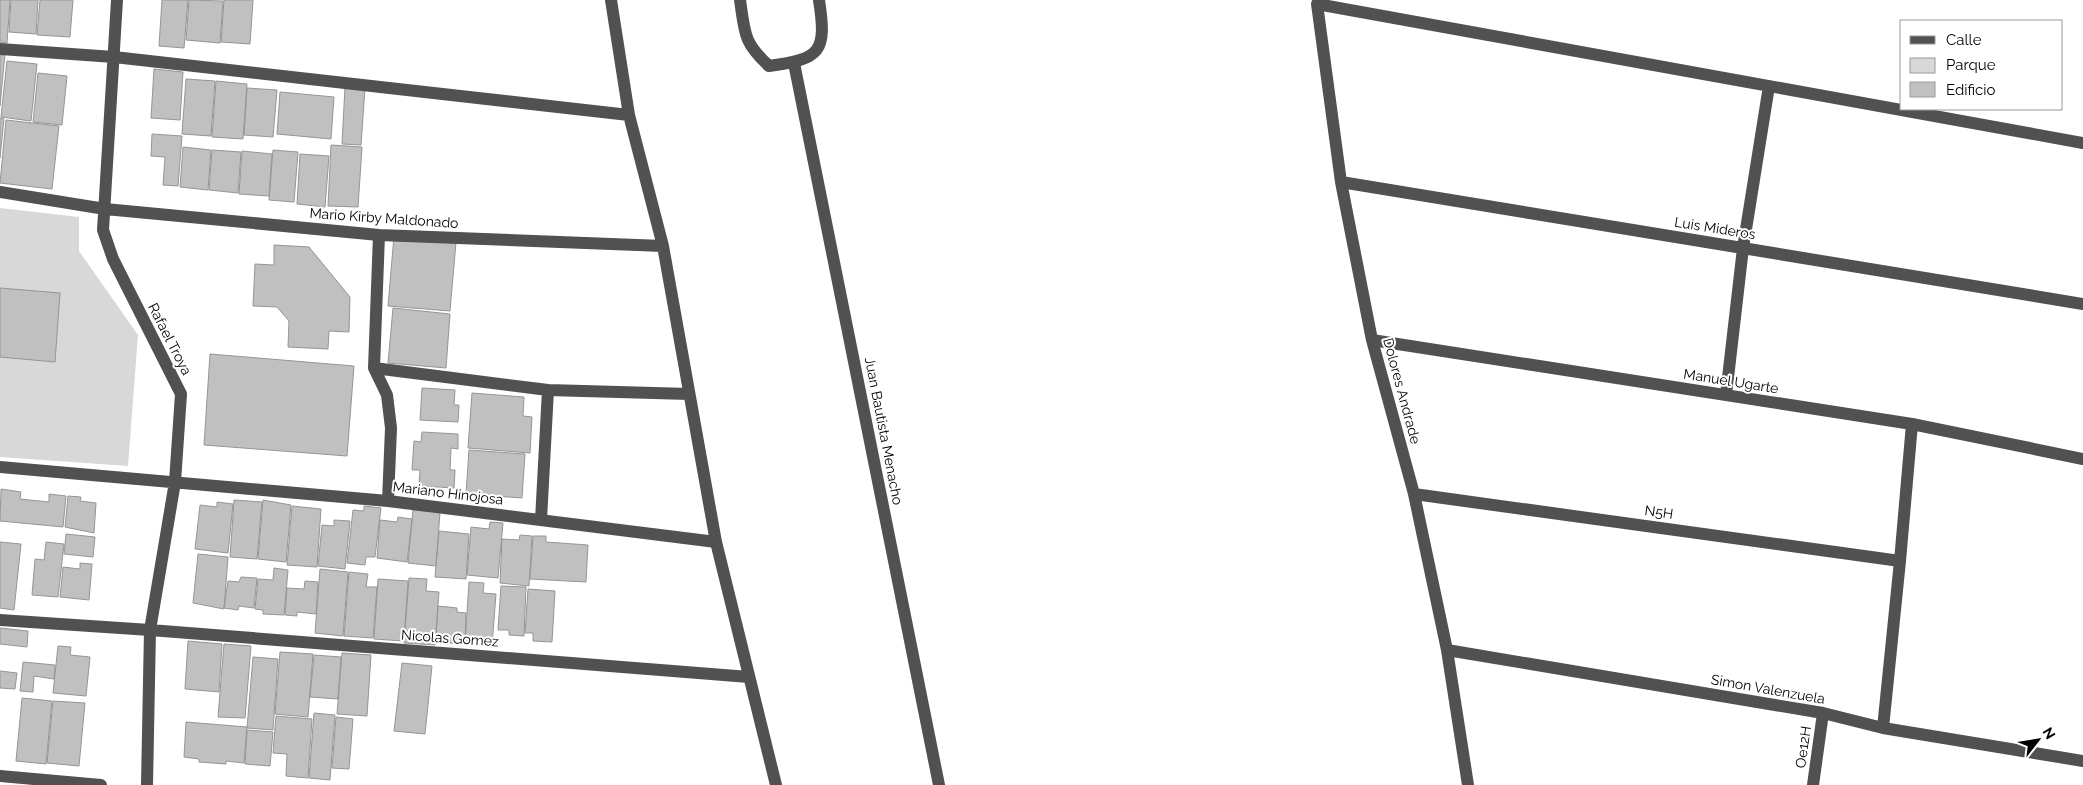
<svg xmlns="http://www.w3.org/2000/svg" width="2083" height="785" font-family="Raleway,sans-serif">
	<rect width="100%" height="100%" fill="#fff"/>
	<path fill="#d8d8d8" d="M0 208 79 217V251L138 335 128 466 0 457Z"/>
	<path fill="#c0c0c0" stroke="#959595" d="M0 0H10L7 43 0 42Z
		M11 0H38L36 34 9 32Z
		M40 0H73L70 37 37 35Z
		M162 0H188L184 48 159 46Z
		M189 0 223 1 220 43 186 40Z
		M224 0H253L250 44 221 42Z
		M0 53 5 54 0 106Z
		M7 61 37 64 31 121 1 117Z
		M154 69 183 72 180 120 151 118Z
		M38 73 67 76 62 125 33 122Z
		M186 79 215 81 211 136 182 134Z
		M216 81 247 84 243 139 212 137Z
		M345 87 365 88 361 145 342 144Z
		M247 88 277 90 273 137 244 135Z
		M280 92 334 97 331 139 277 134Z
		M0 118 4 119 0 158Z
		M6 120 59 126 52 189 0 183Z
		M152 134 182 136 178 186 163 185 165 157 151 156Z
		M331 145 362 147 358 207 328 206Z
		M183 147 211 150 208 190 180 187Z
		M212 150 241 152 238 193 209 190Z
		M273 150 298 152 294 202 269 200Z
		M242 151 272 154 269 196 239 194Z
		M300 154 329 156 325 207 297 204Z
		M394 236 456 242 450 311 388 306Z
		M274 245 309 247 350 297 349 332 329 331 328 349 288 347 289 321 277 307 253 306 255 264 274 265Z
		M0 288 60 293 55 362 0 357Z
		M393 308 450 314 446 368 388 363Z
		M210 354 354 366 347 456 204 445Z
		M422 388 455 390 454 405H459L458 422 420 420Z
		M472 393 524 397 523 416 532 417 530 453 468 448Z
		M422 432 458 434V449L451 448 450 470H455L454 488 419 486 420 470H412L414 441 421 442Z
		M469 450 525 454 522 498 466 494Z
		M1 489 21 492 20 499 49 502V494L66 496 63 527 0 521Z
		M68 496 81 497 80 501 96 503 94 533 65 527Z
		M234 500 262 502 257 559 230 557Z
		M263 500 291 505 286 562 258 559Z
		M217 502 233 504 228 553 195 549 200 505 217 507Z
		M292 506 321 509 317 567 287 565Z
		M364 506 381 508 375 557H366L365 565 347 563 353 510 364 511Z
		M413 510 440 512 436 566 408 563Z
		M398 517 412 519 407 562 377 558 380 520 397 522Z
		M334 520 350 521 345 569 318 566 322 525 334 526Z
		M490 522 503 523 498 578 467 575 471 527 489 529Z
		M439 531 469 534 466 579 435 577Z
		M66 534 95 537 93 557 64 554Z
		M520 535 532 536 529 586 500 583 502 539 519 540Z
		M533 536H546V542L588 545 586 582 530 579Z
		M0 542 21 544 14 610 0 608Z
		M46 542 64 544 58 597 32 595 35 559 44 560Z
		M198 554 228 557 224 609 193 603Z
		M80 563 92 564 89 600 60 597 63 567 80 569Z
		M274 568 288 570 284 615 263 614V610L255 609 258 579 273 580Z
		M320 569 348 572 343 636 315 633Z
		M349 572 368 574 366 587H377L373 638 344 636Z
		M241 577 257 578 254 608 239 606 238 610 224 608 228 581 239 582Z
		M409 578 427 579 426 591 439 592 435 645 404 643Z
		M378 579 408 581 404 641 374 639Z
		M305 581 318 582 316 614 297 612V616L285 615 287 588 304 589Z
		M469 582 484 583 483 593 496 594 492 646 465 644Z
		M501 586 526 587 524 636 509 635V630H498Z
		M528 589 555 591 552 642 533 641V633H525Z
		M438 606 457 608V612L466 613 465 644 450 643V640L436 639Z
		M0 628 28 631 27 647 0 644Z
		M188 641 222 644 219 692 185 689Z
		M224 644 251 646 245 718 218 717Z
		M58 646 71 647 70 655 90 657 86 696 53 693Z
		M280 652 313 654 308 717 275 714Z
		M342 653 371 655 367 716 337 714Z
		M314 655 341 657 338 699 310 697Z
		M253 657 278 659 273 730 247 728Z
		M23 662 55 665 54 679 34 676 33 692 20 691Z
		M402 663 432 666 425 734 394 731Z
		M0 671 17 673 15 689 0 688Z
		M22 698 52 701 46 764 16 761Z
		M53 701 85 703 79 766 47 763Z
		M314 713 335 715 330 780 309 778Z
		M276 716 312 719 308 778 286 776 287 754 273 753Z
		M336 717 353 719 349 769 332 768Z
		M186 722 247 727 244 763 226 761V764L199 762V759L184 757Z
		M247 730 273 732 270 766 245 764Z"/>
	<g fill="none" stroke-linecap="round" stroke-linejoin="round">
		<path stroke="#515151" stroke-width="12" d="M117 0 103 230 113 259 181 394 175 482 150 630 147 785
			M611 0 629 115 663 246 716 542 776 785
			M740 0C745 33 743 42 769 66 821 59 827 52 819 0
			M0 49 114 57 629 115
			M794 63 939 785
			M1341 182 2083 304
			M0 192 105 209 379 235 663 246
			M379 235 374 368 387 395 391 428 388 501
			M1372 340 1912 424 2083 459
			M374 368 548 390 689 394
			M1726 395 1743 248 1769 86
			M0 467 388 501 716 542
			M1414 494 1900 561
			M541 520 548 390
			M0 620 150 630 749 677
			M1447 650 1823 713 1883 728 2083 761
			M1883 728 1900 561 1912 424
			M0 776 101 785
			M1468 785 1447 650 1414 494 1372 340 1341 182 1317 4 2083 143
			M1813 785 1823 713"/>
	</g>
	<g text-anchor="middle" stroke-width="4" stroke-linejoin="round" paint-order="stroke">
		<g font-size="14" fill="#000" stroke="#fff">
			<text transform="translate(384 218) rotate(4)" y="5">Mario Kirby Maldonado</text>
			<text transform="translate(1715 228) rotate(9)" y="5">Luis Mideros</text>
			<text transform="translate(170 339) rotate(63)" y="5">Rafael Troya</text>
			<text transform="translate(1731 381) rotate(9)" y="5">Manuel Ugarte</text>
			<text transform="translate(1402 391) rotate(75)" y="5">Dolores Andrade</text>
			<text transform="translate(884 431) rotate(79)" y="5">Juan Bautista Menacho</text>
			<text transform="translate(448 493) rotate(7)" y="5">Mariano Hinojosa</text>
			<text transform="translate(1659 512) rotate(8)" y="5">N5H</text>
			<text transform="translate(450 638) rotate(4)" y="5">Nicolas Gomez</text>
			<text transform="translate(1768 689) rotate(10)" y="5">Simon Valenzuela</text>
			<text transform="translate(1803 747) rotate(-82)" y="5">Oe12H</text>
		</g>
	</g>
	<rect x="1900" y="20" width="162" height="90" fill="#ffffff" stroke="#999999"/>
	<rect x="1910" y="36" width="25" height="8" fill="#515151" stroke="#999999"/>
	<text x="1946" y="45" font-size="15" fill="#000000">Calle</text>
	<rect x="1910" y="58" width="25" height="15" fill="#d8d8d8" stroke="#999999"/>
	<text x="1946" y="70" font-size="15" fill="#000000">Parque</text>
	<rect x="1910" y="82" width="25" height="15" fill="#c0c0c0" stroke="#999999"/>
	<text x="1946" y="95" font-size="15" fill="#000000">Edificio</text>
	<g transform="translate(2038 740) rotate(59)" stroke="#ffffff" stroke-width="4" paint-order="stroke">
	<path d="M0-4L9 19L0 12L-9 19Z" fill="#000000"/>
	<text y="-8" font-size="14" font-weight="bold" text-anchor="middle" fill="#000000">N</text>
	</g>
</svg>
